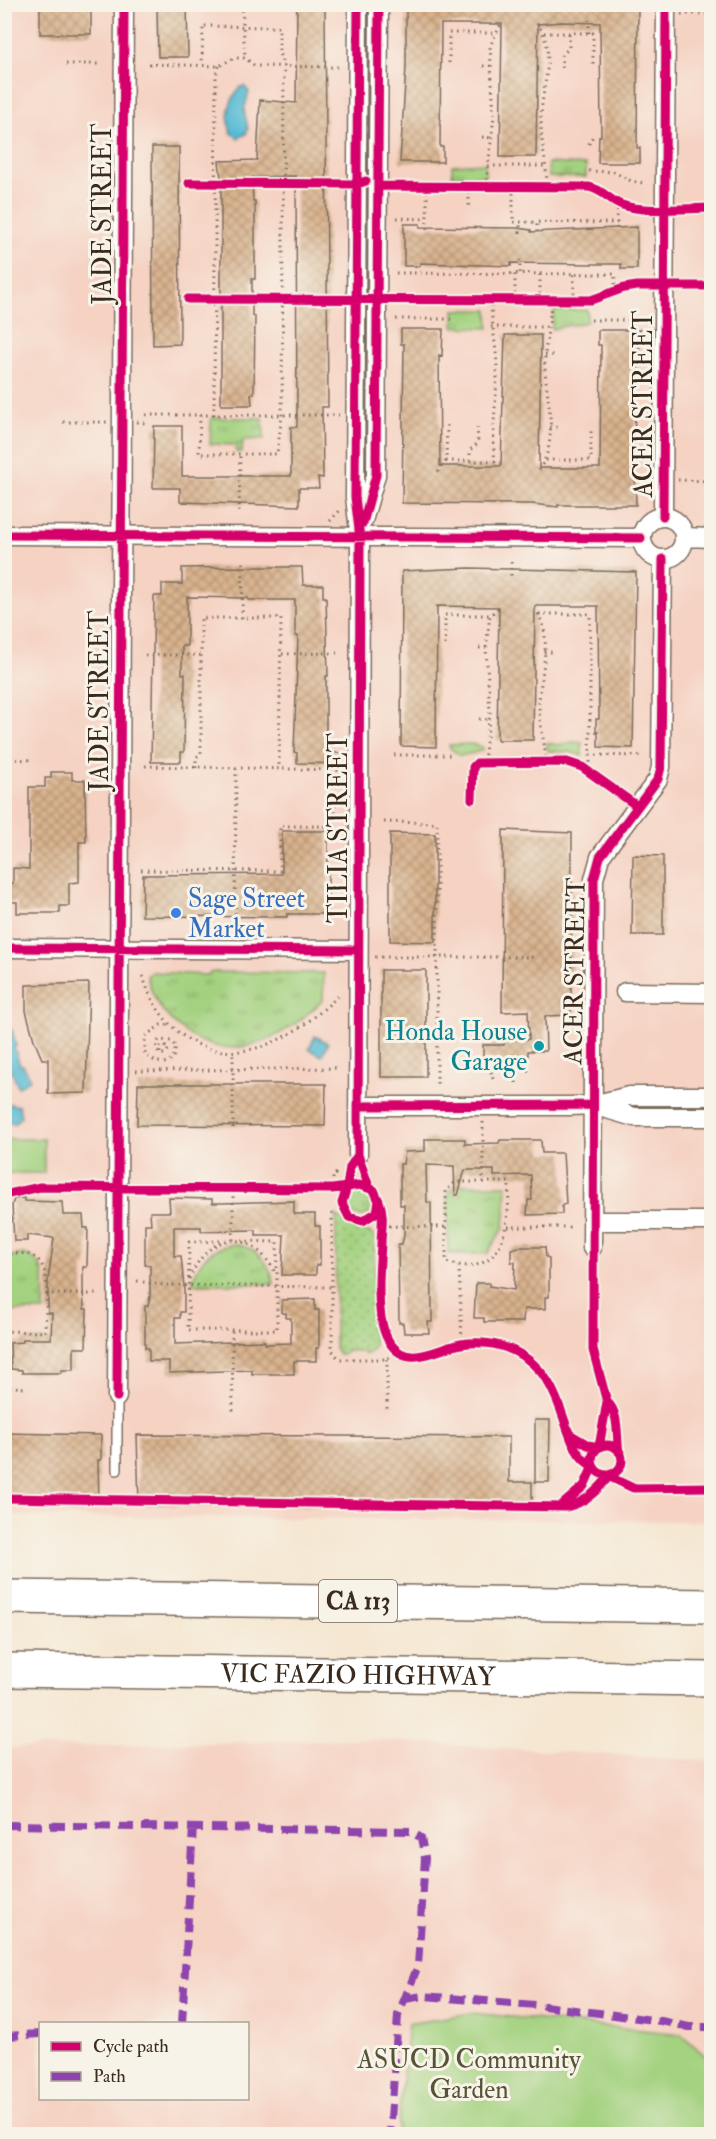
<svg xmlns="http://www.w3.org/2000/svg" width="716" height="2139" font-family="'IM FELL Double Pica',serif">
	<defs>
		<pattern id="grass-tufts" width="24" height="20" patternUnits="userSpaceOnUse" patternTransform="scale(1.5)"><rect width="24" height="20" fill="#a3d17f"/><path d="M3 7l-1-3M5 7V3M7 7l1-3M15 17l-1-3M17 17v-4M19 17l1-3" fill="none" stroke="#86aa67"/></pattern>
		<pattern id="park-dots" width="8" height="8" patternUnits="userSpaceOnUse" patternTransform="scale(1.5)"><rect width="8" height="8" fill="#a3d17f"/><path d="M2 2h.1M6 6h.1" fill="none" stroke="#86aa67" stroke-width="1.8" stroke-linecap="round"/></pattern>
		<pattern id="building-cross-hatch" width="8" height="8" patternUnits="userSpaceOnUse" patternTransform="scale(1.5)"><rect width="8" height="8" fill="#d9b38e"/><path d="M0 0l8 8M0 8l8-8" fill="none" stroke="#b19273"/></pattern>
	</defs>
	<rect width="100%" height="100%" fill="#f7f3e8"/>
	<filter id="ink" filterUnits="userSpaceOnUse"><feTurbulence type="fractalNoise" baseFrequency=".0167" numOctaves="2"/><feDisplacementMap in="SourceGraphic" scale="12" xChannelSelector="R" yChannelSelector="G"/><feConvolveMatrix kernelMatrix="1 2 1 2 8 2 1 2 1" color-interpolation-filters="sRGB"/></filter>
	<filter id="wash" filterUnits="userSpaceOnUse"><feTurbulence type="fractalNoise" baseFrequency=".008" numOctaves="4" result="noise"/><feDisplacementMap in="SourceGraphic" scale="24" xChannelSelector="R" yChannelSelector="G"/><feGaussianBlur stdDeviation="1.35" result="paint"/><feColorMatrix in="noise" values="0 0 0 0 0 0 0 0 0 0 0 0 0 0 0 0 0 1.4 0 .05"/><feComposite in="paint" operator="in"/></filter>
	<g filter="url(#wash)">
		<rect width="100%" height="100%" fill="#f5e7d1"/>
		<path fill="#f5d2c2" fill-rule="evenodd" d="M5 5H711V1521L5 1516Z
			M361 1739 711 1761V2134H5L4 1748ZM40 2024H248V2098H40Z"/>
		<path fill="url(#grass-tufts)" stroke="#6f7e4e" stroke-width="1.5" d="M485 163V176H452V165Z
			M548 163 586 165V177H549Z
			M454 310H488L489 328 454 327Z
			M554 310H587V322L552 329Z
			M211 418H263L264 439 243 440 242 452H236V445L210 444Z
			M573 742 582 743V756L571 752 548 751 547 743 558 745Z
			M472 744 482 747V751L460 756 450 748 449 745Z
			M151 972 206 975 213 972 324 973 323 1000C284 1038 231 1069 181 1029 164 1016 152 998 147 976Z
			M457 1185H507L504 1227 487 1254H448V1192Z
			M348 1203a13 13 0 1 1 26 0a13 13 0 1 1-26 0Z
			M234 1244C256 1247 270 1262 274 1284H192C198 1260 209 1248 234 1244Z
			M24 1254C50 1261 44 1290 44 1311H5V1262L12 1256Z"/>
		<path fill="url(#park-dots)" stroke="#6f7e4e" stroke-width="1.5" d="M336 1215C349 1228 364 1226 374 1236V1347L368 1354H364L363 1351H346L345 1354H339L335 1348Z"/>
		<path fill="#a3d17f" stroke="#6f7e4e" stroke-width="1.5" d="M5 1139H44V1173H5Z
			M471 2013 681 2034 711 2061V2134H397L408 2024Z"/>
		<path fill="#55b9d3" stroke="#487278" stroke-width="1.5" d="M244 86 249 92 244 110 248 129 246 134 238 138 231 133C225 114 229 102 240 87Z
			M12 1030 16 1046 14 1047 20 1065H23L30 1079 18 1087 5 1056V1032Z
			M315 1036 328 1043 322 1056 309 1049Z
			M5 1103 19 1106 21 1116 14 1124 5 1120Z"/>
		<g id="blocks">
			<path fill="url(#building-cross-hatch)" d="M40 4H91V34H40Z
				M187 4 188 57H158L157 6Z
				M297 4H325L328 407H322L323 478 318 477 319 488H299V506L180 502V488H153L154 426H182V476H291V427H297L296 176 252 177 253 201H255V279H252V316H255L254 394H251L252 405H221V178L219 161 257 160 260 100 296 103Z
				M406 4H638L637 148H640V163H598L599 136H601L600 23 561 22 538 24 536 157H500L502 24H441L440 147H443V162H400L406 67Z
				M152 147H179L180 344 153 345Z
				M404 224H420V227L517 228 531 230V232L637 227V269H621V264H592L511 263V266L420 263V266H404Z
				M401 329H443L442 356 439 355 440 466H501L505 335H541L539 468H600L601 345H598V330H640L634 433 636 505H558V507L532 504 402 503 404 344H401Z
				M252 567H302L303 585H323V597H326L328 676H326V752L348 754V764L297 763V753L294 752 298 636H295V600H248V598L187 597V646H182V674H185L184 752H181V762H151L154 596H162V584H182V568Z
				M469 568 636 572 633 748 598 747V732H596V719H599L598 606H535L533 740H497L499 607 437 606 436 747 401 746 402 571Z
				M51 772H72V780H85L86 842H79V882L69 883V906H60V913H17V902H8L7 883H13V868L29 869V787H45V778H51Z
				M503 830 572 833 571 1015 545 1016 546 1051H528V1071H518V1075H508L500 1060 483 1059V1045H504V1040L529 1039 528 1011 502 1012Z
				M282 831H328V914H287V917L142 916 143 875 282 874Z
				M390 833 435 834V942L390 941Z
				M633 855 663 856V935H632Z
				M381 970H426V1077H381Z
				M89 983 86 1093 48 1094V1059H42L34 1040 26 1011V985Z
				M138 1084H326L325 1126 137 1125Z
				M425 1139H465V1144L499 1143 500 1140H541L542 1153H563L566 1204 562 1205V1214L527 1215 528 1200H532L531 1175 494 1176V1170H465L458 1195H455L454 1166 426 1165 427 1202 431 1203 432 1322H428L429 1333H404L403 1323H399L398 1244H402L404 1235V1205H400V1164H403L405 1152 425 1151Z
				M24 1198V1201L62 1202 63 1215H83L84 1228H88L87 1267H83V1287L84 1309H87L86 1348H74V1370H62L61 1373H22V1370L11 1369 10 1343 23 1342V1339H51L52 1313H48V1280L54 1238 27 1235V1241H14L12 1205 14 1199Z
				M169 1198 212 1199V1203H222L294 1201V1214H315V1226H320V1265H316V1275H282L284 1235H256V1230L201 1231V1227H174V1256H181L184 1287V1312H180V1318H175V1344L265 1341V1344L291 1343V1318H286V1313H282V1300L315 1299V1310H319V1348H316V1361H294V1374H252V1370L169 1373V1361H149V1348H145V1306H148L150 1297V1265H145V1224H151L150 1212H170Z
				M519 1247H545L546 1257 549 1258V1297H545V1309H524L523 1322H484V1318H474L476 1283H489V1286L514 1290 515 1262H511V1249Z
				M535 1420H550L549 1482H535Z
				M4 1433 101 1435V1460H98L99 1505 4 1503Z
				M137 1435 509 1437V1482H532V1507L139 1505Z"/>
		</g>
	</g>
	<g filter="url(#ink)">
		<use href="#blocks" fill-opacity="0" stroke="#7c6c5d" stroke-width="1.5"/>
		<g fill="none" stroke-linecap="round" stroke-linejoin="round">
			<g stroke="#7c6c5d" stroke-width="12">
				<path id="lane" d="M117 1470V1397"/>
			</g>
			<g stroke="#7c6c5d" stroke-width="21">
				<path id="street" d="M663 516 666 4
					M642 538a21 21 0 1 1 42 0a21 21 0 1 1-42 0Z
					M363 521 376 475 379 4
					M4 535 641 538
					M684 537 712 538
					M4 948 358 950
					M625 992 712 993
					M593 1105 634 1117H712
					M358 1106H570L593 1105 629 1096H712
					M358 1155 360 538 355 497 358 4
					M592 1221H712
					M592 1248 594 879 600 857 658 779 661 767 663 559
					M117 1397 124 4"/>
			</g>
			<g stroke="#7c6c5d" stroke-width="36">
				<g id="highway">
					<path d="M4 1597 712 1606"/>
					<path id="s1" d="M4 1670 712 1679"/>
				</g>
			</g>
			<path stroke="#7c6c5d" stroke-width="3" stroke-dasharray="1.5 4.5" stroke-linecap="butt" d="M242 4 245 58
				M681 14H712
				M537 23C559 53 540 88 541 122 541 144 547 165 547 187
				M544 33H593V68
				M589 33V20
				M449 63V33H494
				M66 64H101
				M149 64 219 66 234 58H245L255 66 338 67
				M483 66H490
				M562 68V55L569 48V33
				M482 137 493 138
				M589 144 593 136
				M488 166H546
				M589 171 614 172 631 181 643 183
				M469 186V208
				M486 186 494 116 490 46 502 22
				M513 187V222L617 223
				M397 218 427 219
				M427 229V186
				M617 229V203
				M537 232V222
				M520 233V222
				M396 273 615 274V292
				M520 273V260
				M515 300V273
				M540 300V273
				M574 300V273
				M396 319H451
				M591 320H643
				M491 327H549
				M545 355H557
				M146 415H339
				M200 415 199 454H277L282 415 284 66 279 53V27L203 26 202 64
				M214 415 216 74 219 66
				M63 422H107
				M137 422 146 423
				M447 425 446 461H495C491 430 497 401 497 371 497 347 491 324 491 300
				M550 427H557
				M546 460H591V430
				M470 461V450L478 443 477 425
				M539 470C562 436 543 393 545 356 546 337 551 319 551 300
				M438 472 446 461
				M678 480 712 481
				M239 512 240 455
				M330 521 341 509
				M511 562V576
				M534 609C556 631 539 677 539 705 539 723 545 742 546 761
				M539 614H590V772
				M242 618 243 560
				M445 645V615H490L499 608
				M479 648H486
				M544 652H555
				M282 654 337 653
				M145 655H200
				M479 719 490 720
				M394 755H450
				M590 755 640 756
				M4 759 34 760
				M484 761 490 712 486 648 490 615
				M145 766 337 770 342 773
				M196 768V757L201 754V618H281L279 769
				M384 822 437 823V1084
				M141 870 280 871V826H335V800
				M235 926 236 769
				M375 957H537
				M143 976C149 997 160 1016 176 1030 231 1078 297 1037 340 994
				M160 1053V1047L163 1045 169 1049 165 1054C162 1054 160 1053 158 1052L156 1044 159 1040 172 1041C177 1048 176 1057 168 1063L157 1062 145 1055V1036L161 1025H171
				M488 1060 494 1083
				M136 1071 340 1068
				M516 1083V1075
				M483 1122V1182H509C509 1225 505 1281 446 1262V1190L456 1182H483
				M233 1128V1052
				M333 1185V1175L338 1173
				M332 1213V1350L339 1359H387L400 1346
				M383 1226 445 1227
				M508 1227H573
				M233 1240V1187
				M220 1241 189 1242 188 1330H277V1242L242 1241
				M4 1255C60 1243 45 1296 45 1332L4 1331
				M459 1266 462 1343
				M189 1279C209 1232 249 1226 275 1272
				M137 1281 163 1285 332 1287
				M46 1294H98
				M232 1331 233 1415
				M387 1359V1413
				M4 1386 24 1388"/>
			<use href="#lane" stroke="#fff" stroke-width="9"/>
			<use href="#street" stroke="#fff" stroke-width="18"/>
			<use href="#highway" stroke="#fff" stroke-width="33"/>
			<path stroke="#8e44ad" stroke-width="8" stroke-dasharray="15 8" stroke-linecap="butt" d="M4 1825 411 1831 421 1838 425 1858 418 1966 398 2015 390 2134
				M405 1999 423 1996 536 2005 661 2021 689 2027H712
				M182 2024 193 1827
				M4 2036 40 2034"/>
			<g stroke="#f7f3e8" stroke-width="13">
				<path id="cycleway" d="M358 4 355 497 360 538 358 1155 369 1187
					M189 183 357 184 366 181
					M378 186 589 187C602 189 610 201 622 205 645 213 686 208 712 208
					M188 299 591 300 624 288 637 286H712
					M663 516 666 4
					M363 523 376 475 379 4
					M4 535 641 538
					M472 799 473 767 477 763 567 762 582 767 637 806
					M4 948 358 950
					M358 1106 593 1105
					M359 1185 374 1190 379 1201 377 1212 363 1221 349 1217 342 1203 347 1187Z
					M4 1195 40 1187 332 1189 347 1187 350 1167 358 1155
					M379 1201C385 1216 381 1229 381 1245 379 1272 375 1322 390 1343 408 1370 438 1348 461 1344 478 1341 498 1343 514 1351 572 1379 558 1451 593 1466L584 1486 562 1505
					M117 1397 124 4
					M571 1435 588 1445 599 1447 607 1402
					M592 1460a15 15 0 1 1 30 0a15 15 0 1 1-30 0Z
					M619 1452C616 1437 620 1413 607 1402L593 1350 594 879 600 857 658 779 661 767 663 559
					M606 1475 633 1488 712 1487
					M4 1498 566 1507C586 1503 599 1489 611 1474"/>
			</g>
			<use href="#cycleway" stroke="#d6006c" stroke-width="9"/>
		</g>
	</g>
	<circle fill="#3f7fe0" stroke="#f7f3e8" stroke-width="2" cx="176" cy="913" r="6"/>
	<circle fill="#0f9aa8" stroke="#f7f3e8" stroke-width="2" cx="539" cy="1046" r="6"/>
	<g text-anchor="middle" stroke-width="6" stroke-linejoin="round" paint-order="stroke">
		<rect fill="#f7f3e8" stroke="#73665b" stroke-width="1.5" x="319" y="1580" width="78" height="42" rx="4.5"/>
		<g font-size="24" font-weight="bold" fill="#3b2a1e">
			<text x="358" y="1609">CA 113</text>
		</g>
		<g font-size="26" fill="#3b2a1e" stroke="#f7f3e8">
			<text transform="translate(102 214) rotate(-90)" y="9">JADE STREET</text>
			<text transform="translate(643 404) rotate(-90)" y="9">ACER STREET</text>
			<text transform="translate(99 701) rotate(-90)" y="9">JADE STREET</text>
			<text transform="translate(338 828) rotate(-90)" y="9">TILIA STREET</text>
			<text transform="translate(574 971) rotate(-89)" y="9">ACER STREET</text>
			<text dy="9" stroke="none"><textPath href="#s1" startOffset="354">VIC FAZIO HIGHWAY</textPath></text>
		</g>
		<g font-size="26" fill="#366cbe" stroke="#f7f3e8" text-anchor="start">
			<text x="188" y="907">Sage Street<tspan x="188" dy="30">Market</tspan></text>
		</g>
		<g font-size="26" fill="#0d838f" stroke="#f7f3e8" text-anchor="end">
			<text x="527" y="1040">Honda House<tspan x="527" dy="30">Garage</tspan></text>
		</g>
		<g font-size="26" fill="#555436" stroke="#f7f3e8">
			<text x="469" y="2068">ASUCD Community<tspan x="469" dy="30">Garden</tspan></text>
		</g>
	</g>
	<rect width="716" height="2139" fill="none" stroke="#f7f3e8" stroke-width="24"/>
	<rect x="39" y="2022" width="210" height="78" fill="#f7f3e8" stroke="#aca397" stroke-width="1.5"/>
	<rect x="51" y="2042" width="30" height="9" fill="#d6006c" stroke="#aca397" stroke-width="1.5"/>
	<text x="93" y="2052" font-size="18" fill="#3b2a1e">Cycle path</text>
	<rect x="51" y="2072" width="30" height="9" fill="#8e44ad" stroke="#aca397" stroke-width="1.5"/>
	<text x="93" y="2082" font-size="18" fill="#3b2a1e">Path</text>
</svg>
